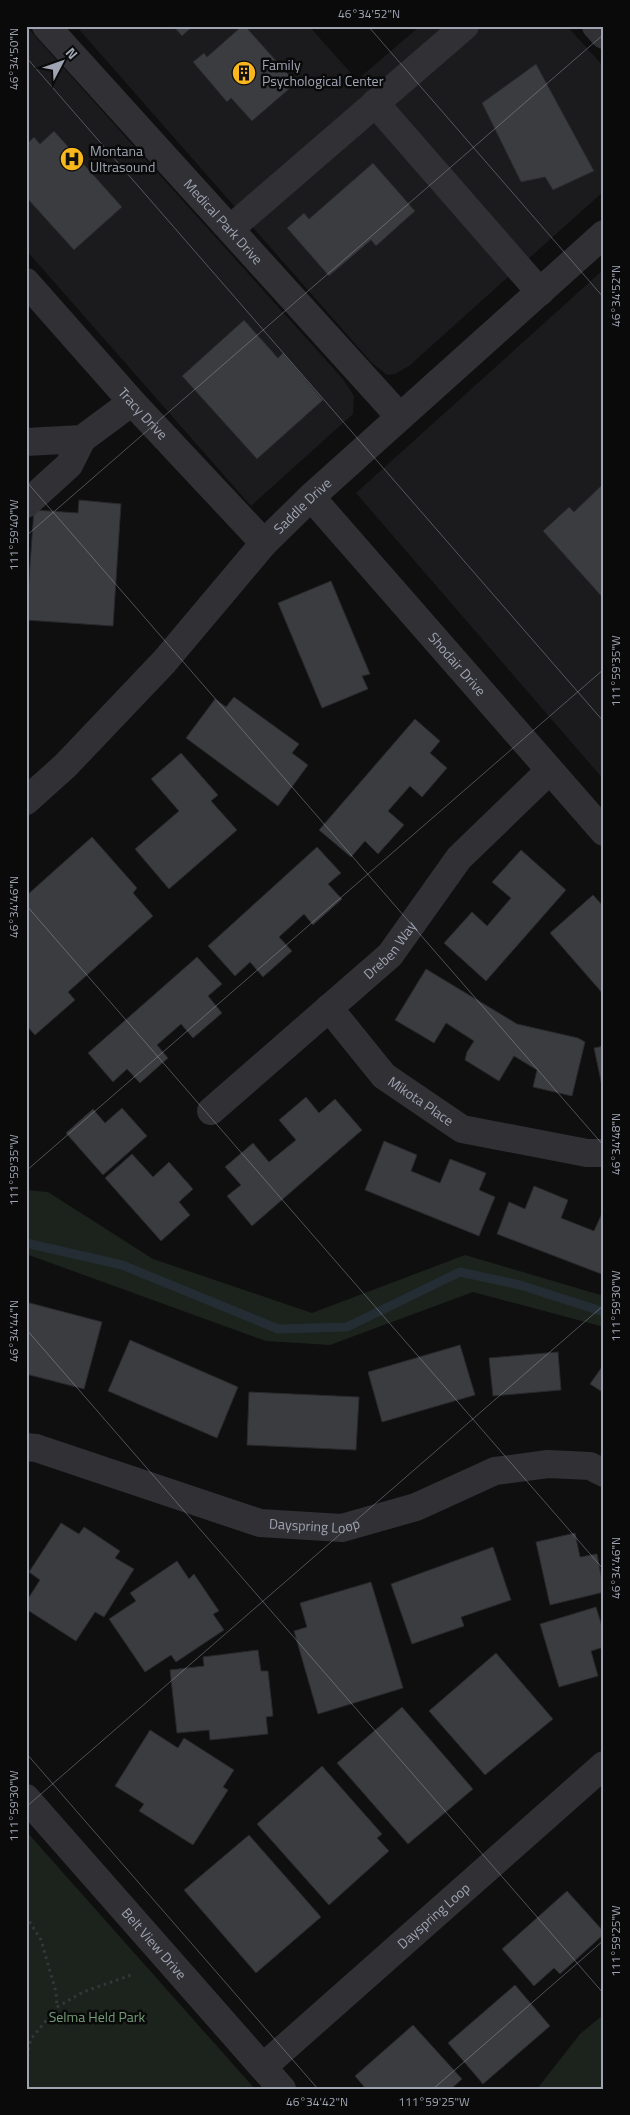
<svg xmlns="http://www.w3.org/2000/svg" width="630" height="2115" font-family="'Titillium Web',sans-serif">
	<rect width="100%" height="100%" fill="#0f0f10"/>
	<path fill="#1b1b1d" d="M26 26 342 378 354 396 353 414 251 506 26 250Z
		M76 26H309L357 80 420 26H567L604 67V191L409 366 395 374 387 375 372 363Z
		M604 269V780L356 493Z"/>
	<path fill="#1b231c" d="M26 1190 48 1192 153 1259 312 1313 465 1255 604 1296V1327L473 1292 330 1345 266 1341 26 1254Z
		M26 1831 255 2089H26Z
		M604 2014V2089H537L580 2034Z"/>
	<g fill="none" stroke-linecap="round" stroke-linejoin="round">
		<path stroke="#252d34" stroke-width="9" d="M26 1243 122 1265 278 1329 347 1327 460 1272 520 1285 604 1312"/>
	</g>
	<path fill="#3b3c40" stroke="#29292c" d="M173 26H193L182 36Z
		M242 26H245L296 83 252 121 231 98 227 102 193 62 204 53 207 57Z
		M536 64 594 171 553 190 545 177 521 182 482 103Z
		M54 131 122 207 74 250 26 197V145L34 137 40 144Z
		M373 163 415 211 376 246 371 240 329 276 287 228 304 213 309 219Z
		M244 320 278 358 283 353 323 400 257 459 182 376Z
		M604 483V599L543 531 569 507 574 512Z
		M79 500 121 504 113 626 26 620 34 510 78 513Z
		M331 581 370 674 362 676 368 689 322 708 278 603Z
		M234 697 299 744 292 753 308 765 278 806 186 738 215 699 226 707Z
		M415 719 440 741 430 753 447 768 422 797 410 786 388 811 404 825 378 854 365 841 351 857 319 830Z
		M181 753 218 795 211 801 237 830 169 889 135 849 179 811 151 779Z
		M92 837 137 888 133 893 153 916 68 992 75 1000 35 1035 26 1025V896Z
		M317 847 341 873 328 884 342 899 313 925 304 914 279 937 292 951 263 977 250 962 235 976 208 946Z
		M521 850 566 890 486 981 444 943 472 912 487 926 511 898 492 882Z
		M593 895 604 907V995L550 933Z
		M197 957 222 984 208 996 222 1013 193 1038 181 1024 157 1045 168 1058 140 1083 127 1069 113 1082 88 1053Z
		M426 969 517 1024 578 1038 585 1042 572 1096 533 1087 537 1070 514 1056 499 1081 465 1060 467 1052 474 1041 446 1023 434 1043 395 1020Z
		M604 1046V1095L594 1048Z
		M306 1097 319 1113 335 1099 362 1130 252 1226 227 1196 241 1185 225 1167 253 1143 269 1162 296 1140 279 1120Z
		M122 1108 147 1136 103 1175 66 1133 93 1109 105 1123Z
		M384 1141 417 1155 411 1171 440 1183 450 1159 486 1173 479 1190 495 1197 479 1236 365 1190Z
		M132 1154 153 1177 169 1162 193 1189 179 1202 190 1215 161 1241 105 1178Z
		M534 1186 568 1200 561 1218 594 1231 604 1209V1275L497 1234 509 1202 525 1209Z
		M26 1302 102 1322 84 1389 26 1374Z
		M130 1340 238 1387 217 1438 108 1391Z
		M460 1345 475 1395 382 1422 368 1372Z
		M558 1352 561 1390 493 1396 489 1358Z
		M604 1364V1393L590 1384Z
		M249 1392 359 1397 356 1450 247 1445Z
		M61 1523 79 1534 84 1527 120 1551 115 1558 134 1569 104 1617 95 1612 76 1641 26 1609V1602L40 1580 29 1572Z
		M575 1533 580 1557 597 1554 604 1592 550 1605 536 1542Z
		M493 1547 511 1600 461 1617 464 1626 412 1644 391 1584Z
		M177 1561 189 1579 194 1574 219 1611 213 1614 224 1630 176 1662 171 1655 145 1672 109 1619 136 1601 130 1593Z
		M371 1582 403 1688 318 1714 294 1631 307 1627 300 1603Z
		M596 1607 604 1633V1647L591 1651 598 1676 559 1687 540 1624Z
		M258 1650 261 1671H268L273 1716 266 1717 268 1734 210 1740 209 1730 177 1733 170 1670 204 1666 203 1657Z
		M496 1653 553 1719 485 1775 429 1711Z
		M402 1707 473 1789 408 1844 337 1763Z
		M150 1730 178 1748 184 1738 234 1770 223 1787 228 1790 193 1845 139 1811 144 1804 115 1786Z
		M322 1766 382 1834 377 1838 389 1851 329 1905 257 1824Z
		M249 1835 321 1917 256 1973 184 1890Z
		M567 1891 604 1932V1934L560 1974 554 1968 534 1986 502 1949Z
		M515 1985 550 2026 483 2084 448 2043Z
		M413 2025 462 2079 451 2089H366L355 2076Z"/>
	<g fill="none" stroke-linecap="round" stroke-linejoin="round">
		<path stroke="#36373c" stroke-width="3" stroke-dasharray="2.5 4" stroke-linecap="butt" d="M26 1916 41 1940 56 1992 57 2007 83 1992 131 1975
			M26 2056 31 2039 57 2007"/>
		<g stroke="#303035" stroke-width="28">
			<path id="s1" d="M46 26 400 417"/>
			<path d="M596 26 604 35"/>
			<path d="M375 103 540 292"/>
			<path d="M230 229 465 26"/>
			<path id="s2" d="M26 282 132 402 264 543"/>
			<path d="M26 442 82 439 132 402"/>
			<path id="s3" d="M311 497 604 832"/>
			<path d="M26 504 69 465 82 439"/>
			<path id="s4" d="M26 801 66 765 164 662 264 543 311 497 604 234"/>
			<path id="s5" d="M329 1008 384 1076 462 1129 587 1153H604"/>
			<path id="s6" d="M211 1111 390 955 459 858 549 771"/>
			<path id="s7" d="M26 1447 36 1448 260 1523 342 1528 416 1507 495 1471 548 1464 590 1466 604 1473"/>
			<path id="s8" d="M26 1798 282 2089"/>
			<path id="s9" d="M263 2067 604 1765"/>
		</g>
	</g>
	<path fill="none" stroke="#9fa4b2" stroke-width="1" stroke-opacity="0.45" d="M368 26 604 298M26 57 604 722M26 481 604 1146M26 536 604 34M26 905 604 1570M26 1171 604 669M26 1329 604 1994M26 1753 318 2089M26 1807 604 1305M433 2089 604 1940"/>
	<defs>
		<g id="building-disc" transform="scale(1.25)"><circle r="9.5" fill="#fab71d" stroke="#0a0a0b"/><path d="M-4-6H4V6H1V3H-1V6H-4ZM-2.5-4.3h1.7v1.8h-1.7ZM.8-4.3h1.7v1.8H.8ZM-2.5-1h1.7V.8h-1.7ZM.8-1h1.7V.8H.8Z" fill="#111"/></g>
		<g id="hospital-disc" transform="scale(1.25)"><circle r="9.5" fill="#fab71d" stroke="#0a0a0b"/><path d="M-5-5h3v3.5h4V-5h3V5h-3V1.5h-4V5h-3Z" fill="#111"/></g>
	</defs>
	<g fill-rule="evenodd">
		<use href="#building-disc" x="244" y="73"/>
		<use href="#hospital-disc" x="72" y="159"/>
	</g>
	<g text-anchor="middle" stroke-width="5" stroke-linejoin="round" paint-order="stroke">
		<g font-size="14" fill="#9fa4b2" stroke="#0a0a0b" text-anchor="start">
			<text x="262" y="70">Family<tspan x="262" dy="16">Psychological Center</tspan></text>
			<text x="90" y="156">Montana<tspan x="90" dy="16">Ultrasound</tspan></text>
		</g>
		<g font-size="14" fill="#9fa4b2" stroke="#0a0a0b">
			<text dy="5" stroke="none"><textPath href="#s1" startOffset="264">Medical Park Drive</textPath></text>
			<text dy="5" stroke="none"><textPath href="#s2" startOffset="176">Tracy Drive</textPath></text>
			<text dy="5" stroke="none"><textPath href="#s4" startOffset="405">Saddle Drive</textPath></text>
			<text dy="5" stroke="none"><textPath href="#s3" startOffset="222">Shodair Drive</textPath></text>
			<text dy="5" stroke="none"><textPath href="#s6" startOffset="241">Dreben Way</textPath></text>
			<text dy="5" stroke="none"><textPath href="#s5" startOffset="132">Mikota Place</textPath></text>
			<text dy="5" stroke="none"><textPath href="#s7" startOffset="301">Dayspring Loop</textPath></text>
			<text dy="5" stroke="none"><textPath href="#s9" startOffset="228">Dayspring Loop</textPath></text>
			<text dy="5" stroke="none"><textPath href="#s8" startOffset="194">Belt View Drive</textPath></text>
		</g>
		<g font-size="14" fill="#749e78" stroke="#0a0a0b">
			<text x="97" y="2022">Selma Held Park</text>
		</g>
	</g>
	<rect width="630" height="2115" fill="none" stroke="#0a0a0b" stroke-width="55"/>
	<g transform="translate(62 62) rotate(49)" stroke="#0a0a0b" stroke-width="4" paint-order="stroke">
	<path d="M0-4L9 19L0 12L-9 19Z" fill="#9fa4b2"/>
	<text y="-8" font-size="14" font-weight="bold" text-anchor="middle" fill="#9fa4b2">N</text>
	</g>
	<rect x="28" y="28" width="574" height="2060" fill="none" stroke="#9fa4b2" stroke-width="2"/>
	<g font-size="12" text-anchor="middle" fill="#9fa4b2">
		<text x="369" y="18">46°34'52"N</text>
		<text transform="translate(14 59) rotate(-90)" y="4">46°34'50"N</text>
		<text transform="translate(616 296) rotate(-90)" y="4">46°34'52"N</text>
		<text transform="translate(14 535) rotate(-90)" y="4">111°59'40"W</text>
		<text transform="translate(616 671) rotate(-90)" y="4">111°59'35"W</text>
		<text transform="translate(14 907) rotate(-90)" y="4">46°34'46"N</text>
		<text transform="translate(616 1144) rotate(-90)" y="4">46°34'48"N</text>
		<text transform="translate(14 1170) rotate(-90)" y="4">111°59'35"W</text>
		<text transform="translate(616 1306) rotate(-90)" y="4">111°59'30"W</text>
		<text transform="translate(14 1331) rotate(-90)" y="4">46°34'44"N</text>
		<text transform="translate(616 1568) rotate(-90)" y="4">46°34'46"N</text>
		<text transform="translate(14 1806) rotate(-90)" y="4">111°59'30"W</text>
		<text transform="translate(616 1941) rotate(-90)" y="4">111°59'25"W</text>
		<text x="317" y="2106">46°34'42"N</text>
		<text x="434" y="2106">111°59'25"W</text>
	</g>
</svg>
